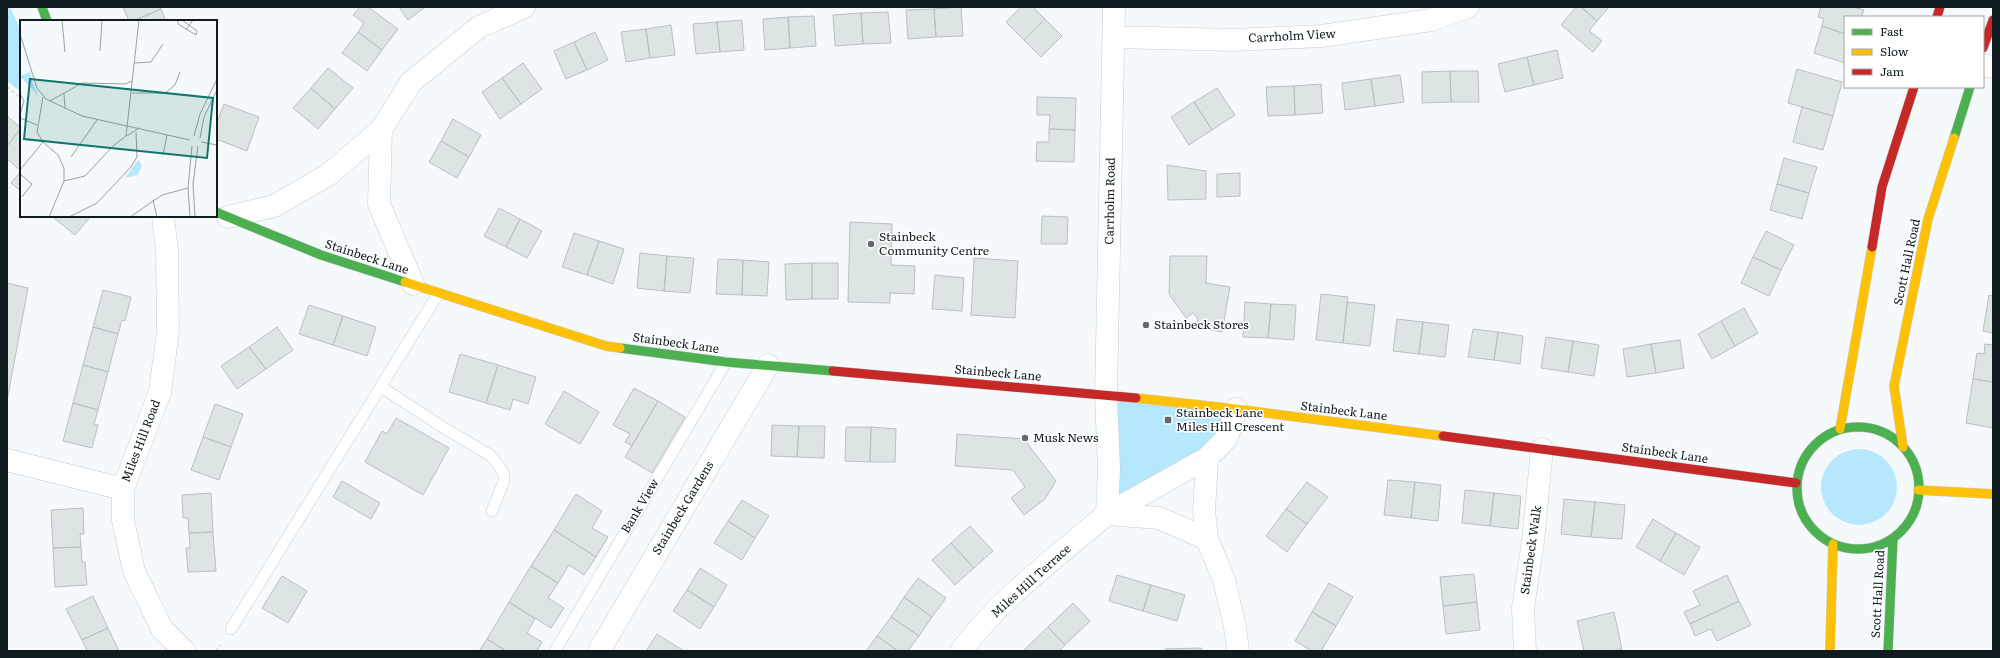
<svg xmlns="http://www.w3.org/2000/svg" width="2000" height="658" font-family="Literata,serif">
	<rect width="100%" height="100%" fill="#f6f9fb"/>
	<path fill="#b6e8fd" d="M7 7H10L21 31V92L7 81Z
		M1106 395 1236 409 1227 438 1107 514Z
		M1821 487a38 38 0 1 1 76 0a38 38 0 1 1-76 0Z"/>
	<path fill="#dce4e4" stroke="#b8c0c1" d="M123 7H160L161 9 133 21H129Z
		M360 7H368L398 29 382 50 358 32 364 23 353 15Z
		M399 7H425L408 20Z
		M961 7 963 36 936 37 934 9Z
		M1021 7H1033L1045 19 1024 40 1006 22Z
		M1576 7H1581L1597 21 1589 31 1602 41 1593 52 1561 25Z
		M1581 7H1609L1597 21Z
		M1821 7H1853L1864 10 1861 17H1845V34L1822 26 1824 19 1818 17Z
		M161 9 166 21H133Z
		M934 9 936 37 908 39 906 10Z
		M888 12 891 43 863 44 861 13Z
		M861 13 863 44 835 46 833 15Z
		M814 16 816 46 790 48 788 17Z
		M788 17 790 48 765 50 763 19Z
		M1045 19 1062 36 1041 57 1024 40Z
		M742 20 744 50 720 52 717 22Z
		M717 22 720 52 696 54 693 24Z
		M671 25 675 55 650 58 646 29Z
		M1822 26 1845 34V63L1814 53Z
		M646 29 650 58 626 62 621 32Z
		M358 32 382 50 367 71 342 53Z
		M595 32 608 60 587 70 574 42Z
		M574 42 587 70 566 79 554 51Z
		M1557 50 1563 78 1534 85 1527 57Z
		M1527 57 1534 85 1505 92 1498 64Z
		M523 63 542 89 521 104 502 78Z
		M328 68 353 88 335 109 311 88Z
		M1797 69 1842 82 1833 116 1788 103Z
		M1450 71H1478L1479 102H1451Z
		M1450 71 1451 102 1422 103V72Z
		M1400 75 1404 102 1375 106 1371 79Z
		M502 78 521 104 500 119 482 92Z
		M1371 79 1375 106 1345 110 1342 83Z
		M1321 84 1323 113 1295 115 1294 86Z
		M1294 86 1295 115 1268 116 1266 87Z
		M311 88 335 109 318 129 293 108Z
		M1217 88 1235 115 1212 130 1194 102Z
		M1037 97 1076 98 1075 130 1049 129 1050 115H1037Z
		M1194 102 1212 130 1189 145 1171 117Z
		M224 104 259 117 247 151 216 139V125Z
		M1802 107 1833 116 1823 150 1793 142Z
		M7 116 21 128 7 146Z
		M453 119 481 135 469 157 441 141Z
		M21 129V171L7 159V146Z
		M1049 129 1075 130 1074 162 1036 161 1037 142H1049Z
		M441 141 469 157 457 178 429 162Z
		M1784 158 1817 167 1809 193 1777 184Z
		M1167 165 1206 171V199L1168 200Z
		M21 171V191L11 183Z
		M1240 173V196L1217 197V174Z
		M1777 184 1809 193 1802 219 1770 210Z
		M499 208 520 219 506 247 484 236Z
		M56 216H91L75 235 54 218Z
		M1042 216 1068 217 1067 244H1041Z
		M520 219 542 231 527 258 506 247Z
		M850 222 892 224 891 265 915 266 914 294 890 293V303L848 302Z
		M1766 231 1794 245 1781 270 1753 257Z
		M574 233 599 241 587 275 562 267Z
		M599 241 624 249 613 284 587 275Z
		M640 253 667 256 664 291 637 288Z
		M667 256 694 258 690 293 664 291Z
		M1170 256H1207L1206 283 1230 287 1222 332 1196 327 1198 319 1193 313 1186 318 1169 294Z
		M1753 257 1781 270 1769 296 1741 283Z
		M974 258 1018 261 1015 318 971 315Z
		M718 259 743 260 742 295 716 294Z
		M743 260 769 262 767 296 742 295Z
		M812 263H838V299H812Z
		M812 263V299L786 300 785 264Z
		M935 275 964 278 962 311 932 309Z
		M7 283 28 288 7 401Z
		M103 290 131 297 125 321 122 320 118 334 93 327Z
		M1321 294 1348 297 1343 343 1316 340Z
		M1989 295 1993 296V333L1983 331Z
		M1245 302 1271 304 1268 338 1243 337Z
		M1347 302 1375 305 1370 346 1343 343Z
		M1271 304 1296 305 1294 340 1268 338Z
		M309 305 343 316 333 345 299 334Z
		M1744 308 1758 333 1735 346 1721 321Z
		M343 316 376 327 367 356 333 345Z
		M1397 319 1423 322 1419 354 1393 351Z
		M1721 321 1735 346 1712 359 1698 334Z
		M1423 322 1449 325 1445 357 1419 354Z
		M93 327 118 334 108 372 83 365Z
		M277 327 293 350 266 369 249 347Z
		M1473 329 1498 332 1494 360 1468 357Z
		M1498 332 1523 336 1520 364 1494 360Z
		M1546 337 1573 341 1568 372 1541 368Z
		M1680 340 1684 368 1656 373 1651 344Z
		M1573 341 1599 345 1594 376 1568 372Z
		M1651 344 1656 373 1627 377 1623 349Z
		M1985 344 1993 345V382L1973 379 1977 353 1984 354Z
		M249 347 266 369 237 389 221 366Z
		M460 354 498 365 486 403 449 392Z
		M83 365 108 372 98 410 73 403Z
		M498 365 536 377 528 404 513 399 510 410 486 403Z
		M1973 379 1993 382V428L1966 423Z
		M634 388 658 401 632 446 625 442 630 434 613 425Z
		M564 391 599 412 580 444 545 424Z
		M658 401 685 417 652 473 625 457Z
		M73 403 98 410 94 424 98 425 92 448 63 441Z
		M215 404 243 414 231 447 203 437Z
		M396 418 449 448 423 495 365 462 382 431 387 434Z
		M772 425 799 426 797 457 771 456Z
		M799 426H825L824 458 797 457Z
		M846 427H871L870 462 845 461Z
		M871 427 896 429 895 462H870Z
		M957 434 1024 439 1056 481 1045 499 1024 515 1011 498 1025 487 1013 470 955 466Z
		M203 437 231 447 219 480 191 470Z
		M1388 480 1415 482 1411 518 1384 515Z
		M342 481 380 503 371 519 333 497Z
		M1307 482 1328 497 1307 524 1286 509Z
		M1415 482 1441 485 1438 521 1411 518Z
		M1465 490 1494 493 1490 526 1462 523Z
		M211 493 213 532 189 533 188 518H183L182 495Z
		M1494 493 1521 496 1518 529 1490 526Z
		M576 494 602 511 592 528 608 537 596 557 554 530Z
		M1564 499 1595 502 1591 537 1561 534Z
		M742 500 769 516 755 538 728 521Z
		M1595 502 1625 505 1622 539 1591 537Z
		M83 508 84 534H80L81 547 53 548 51 510Z
		M1286 509 1307 524 1287 552 1266 536Z
		M1653 519 1676 533 1660 561 1636 547Z
		M728 521 755 538 742 560 714 543Z
		M970 526 993 551 974 568 951 543Z
		M554 530 596 557 584 575 569 565 558 583 531 566Z
		M213 532 216 571 188 572 186 548H190L189 533Z
		M1676 533 1700 547 1684 575 1660 561Z
		M951 543 974 568 955 585 932 560Z
		M81 547 82 562H85L87 585 55 587 53 548Z
		M531 566 558 583 548 598 564 608 551 628 509 602Z
		M700 568 727 585 714 607 687 590Z
		M1474 574 1477 602 1443 606 1440 577Z
		M1117 575 1151 585 1143 611 1109 601Z
		M1727 575 1739 601 1690 624 1684 612 1700 605 1693 591Z
		M282 576 307 591 288 623 262 608Z
		M918 578 946 598 932 617 904 597Z
		M1329 583 1353 597 1336 626 1312 612Z
		M1151 585 1185 595 1177 621 1143 611Z
		M687 590 714 607 700 629 673 611Z
		M93 596 108 628 82 640 66 609Z
		M904 597 932 617 919 636 891 617Z
		M1739 601 1751 625 1717 641 1711 629 1695 636 1690 624Z
		M509 602 535 619 527 633 542 642 537 651H506L487 639Z
		M1477 602 1480 630 1446 634 1443 606Z
		M1073 603 1090 621 1065 645 1048 627Z
		M1312 612 1336 626 1321 651H1312L1295 641Z
		M1614 612 1622 649 1613 651H1584L1577 621Z
		M891 617 919 636 908 651H898L877 636Z
		M1048 627 1065 645 1059 651H1023Z
		M108 628 119 651H87L82 640Z
		M657 634 684 651H646Z
		M877 636 898 651H866Z
		M487 639 503 649 501 651H479Z
		M1201 648 1202 651H1165V649Z"/>
	<g fill="none" stroke-linecap="round" stroke-linejoin="round">
		<g stroke="#c6cdd1" stroke-width="12">
			<path id="lane" d="M381 387 444 428 490 455 499 466 504 474V481L492 511
				M231 629 438 294
				M555 651 726 362"/>
		</g>
		<g stroke="#c6cdd1" stroke-width="23">
			<path id="street" d="M1114 37 1234 40 1322 36 1431 20 1468 7
				M1983 65 1993 67
				M381 130 379 204 413 284
				M163 216 167 251 168 331 160 392 123 489V520L134 571 162 629 184 651
				M228 217 274 206 328 175 381 130 411 82 479 27 524 7
				M1207 458 1204 511 1207 539 1224 580 1235 627 1238 651
				M7 460 123 489
				M1107 514 1207 458 1227 438 1236 409
				M1107 514 1159 518 1207 539
				M599 651 768 365
				M961 651C997 601 1059 555 1107 514L1109 470 1106 395 1114 7
				M1525 651 1523 608 1533 541 1542 449"/>
		</g>
		<g stroke="#c6cdd1" stroke-width="10">
			<path id="fast" d="M42 7 47 21
				M1954 138 1970 87
				M216 212 321 255 405 282
				M620 348 726 362 833 371
				M1797 488a61 61 0 1 1 122 0a61 61 0 1 1-122 0Z
				M1888 651 1893 538"/>
		</g>
		<g stroke="#c6cdd1" stroke-width="10">
			<path id="slow" d="M405 282 606 346 620 348
				M1136 398 1236 409 1443 436
				M1840 429 1872 247
				M1903 447 1894 386 1928 219 1954 138
				M1918 490 1993 494
				M1830 651 1833 544"/>
		</g>
		<g stroke="#c6cdd1" stroke-width="10">
			<path id="jam" d="M1937 17 1940 7
				M1983 48 1993 20
				M1872 247 1882 187 1914 87
				M833 371 1136 398
				M1443 436 1796 483"/>
		</g>
		<path stroke="#dfe0e1" stroke-width="2.5" stroke-dasharray="3 3" stroke-linecap="butt" d="M7 87 21 98
			M216 651 221 645"/>
		<use href="#lane" stroke="#fefefe" stroke-width="11"/>
		<use href="#street" stroke="#fefefe" stroke-width="22"/>
		<use href="#fast" stroke="#4caf50" stroke-width="9"/>
		<use href="#slow" stroke="#ffc107" stroke-width="9"/>
		<use href="#jam" stroke="#c62828" stroke-width="9"/>
	</g>
	<g fill="#60696c" stroke="#fff" stroke-width="1.5">
		<circle cx="871" cy="244" r="4"/>
		<circle cx="1146" cy="325" r="4"/>
		<rect x="1164" y="416" width="8" height="8" rx="2"/>
		<circle cx="1025" cy="438" r="4"/>
	</g>
	<g text-anchor="middle" stroke-width="3" stroke-linejoin="round" paint-order="stroke">
		<g font-size="12" fill="#0f1b1f" stroke="#fff">
			<text transform="translate(1292 36) rotate(-3)" y="4">Carrholm View</text>
			<text transform="translate(1110 201) rotate(-89)" y="4">Carrholm Road</text>
			<text transform="translate(367 257) rotate(18)" y="4">Stainbeck Lane</text>
			<text transform="translate(1907 262) rotate(-78)" y="4">Scott Hall Road</text>
			<text transform="translate(676 343) rotate(8)" y="4">Stainbeck Lane</text>
			<text transform="translate(998 373) rotate(5)" y="4">Stainbeck Lane</text>
			<text transform="translate(1344 411) rotate(7)" y="4">Stainbeck Lane</text>
			<text transform="translate(141 441) rotate(-69)" y="4">Miles Hill Road</text>
			<text transform="translate(1665 453) rotate(8)" y="4">Stainbeck Lane</text>
			<text transform="translate(640 506) rotate(-59)" y="4">Bank View</text>
			<text transform="translate(683 508) rotate(-59)" y="4">Stainbeck Gardens</text>
			<text transform="translate(1531 550) rotate(-82)" y="4">Stainbeck Walk</text>
			<text transform="translate(1031 581) rotate(-42)" y="4">Miles Hill Terrace</text>
			<text transform="translate(1878 594) rotate(-87)" y="4">Scott Hall Road</text>
		</g>
		<g font-size="12" fill="#0f1b1f" stroke="#fff" text-anchor="start">
			<text x="879" y="241">Stainbeck<tspan x="879" dy="14">Community Centre</tspan></text>
			<text x="1154" y="329">Stainbeck Stores</text>
			<text x="1176" y="417">Stainbeck Lane<tspan x="1176" dy="14">Miles Hill Crescent</tspan></text>
			<text x="1033" y="442">Musk News</text>
		</g>
	</g>
	<g transform="translate(20 20)">
		<rect width="197" height="197" fill="#f6f9fb"/>
		<path d="M10 52 12 61 19 77 0 56ZM118 140 122 145 118 155 105 158Z" fill="#b6e8fd"/>
		<path fill="none" stroke="#9aa0a3" stroke-width="1" d="M42 0 45 32M158 0V4L176 15 177 11 162 0M166 10 173 0M0 14 17 68 26 79 62 96 170 120M80 31 82 0M114 43 131 42 143 24M112 73H145L155 65 160 52M0 74 4 81 0 95M44 74 45 88M23 77 17 112 23 122 38 135 44 148V161L29 197M30 81 62 63 105 64 112 61M0 98 17 105M107 116 119 108M174 116 180 94 197 59M180 118 184 97 197 70M181 122 197 125M143 135 147 115M51 137 77 100M0 150 23 122M0 154 12 164 2 177M44 161 65 156 93 126 106 116 119 0M133 180 137 197M49 197 77 183 111 147 117 137 116 112M110 197 142 175 168 168M170 197 168 168 172 126M175 197 173 164 178 126"/>
		<path fill="#0f766e" fill-opacity="0.15" stroke="#0f766e" stroke-width="2" d="M10 59 193 78 187 138 4 119Z"/>
		<rect width="197" height="197" fill="none" stroke="#0f1b1f" stroke-width="2"/>
	</g>
	<rect width="2000" height="658" fill="none" stroke="#0f1b1f" stroke-width="16"/>
	<rect x="1844" y="16" width="140" height="72" fill="#ffffff" stroke="#9fa4a5"/>
	<rect x="1852" y="29" width="20" height="6" fill="#4caf50" stroke="#9fa4a5"/>
	<text x="1880" y="36" font-size="12" fill="#0f1b1f">Fast</text>
	<rect x="1852" y="49" width="20" height="6" fill="#ffc107" stroke="#9fa4a5"/>
	<text x="1880" y="56" font-size="12" fill="#0f1b1f">Slow</text>
	<rect x="1852" y="69" width="20" height="6" fill="#c62828" stroke="#9fa4a5"/>
	<text x="1880" y="76" font-size="12" fill="#0f1b1f">Jam</text>
</svg>
